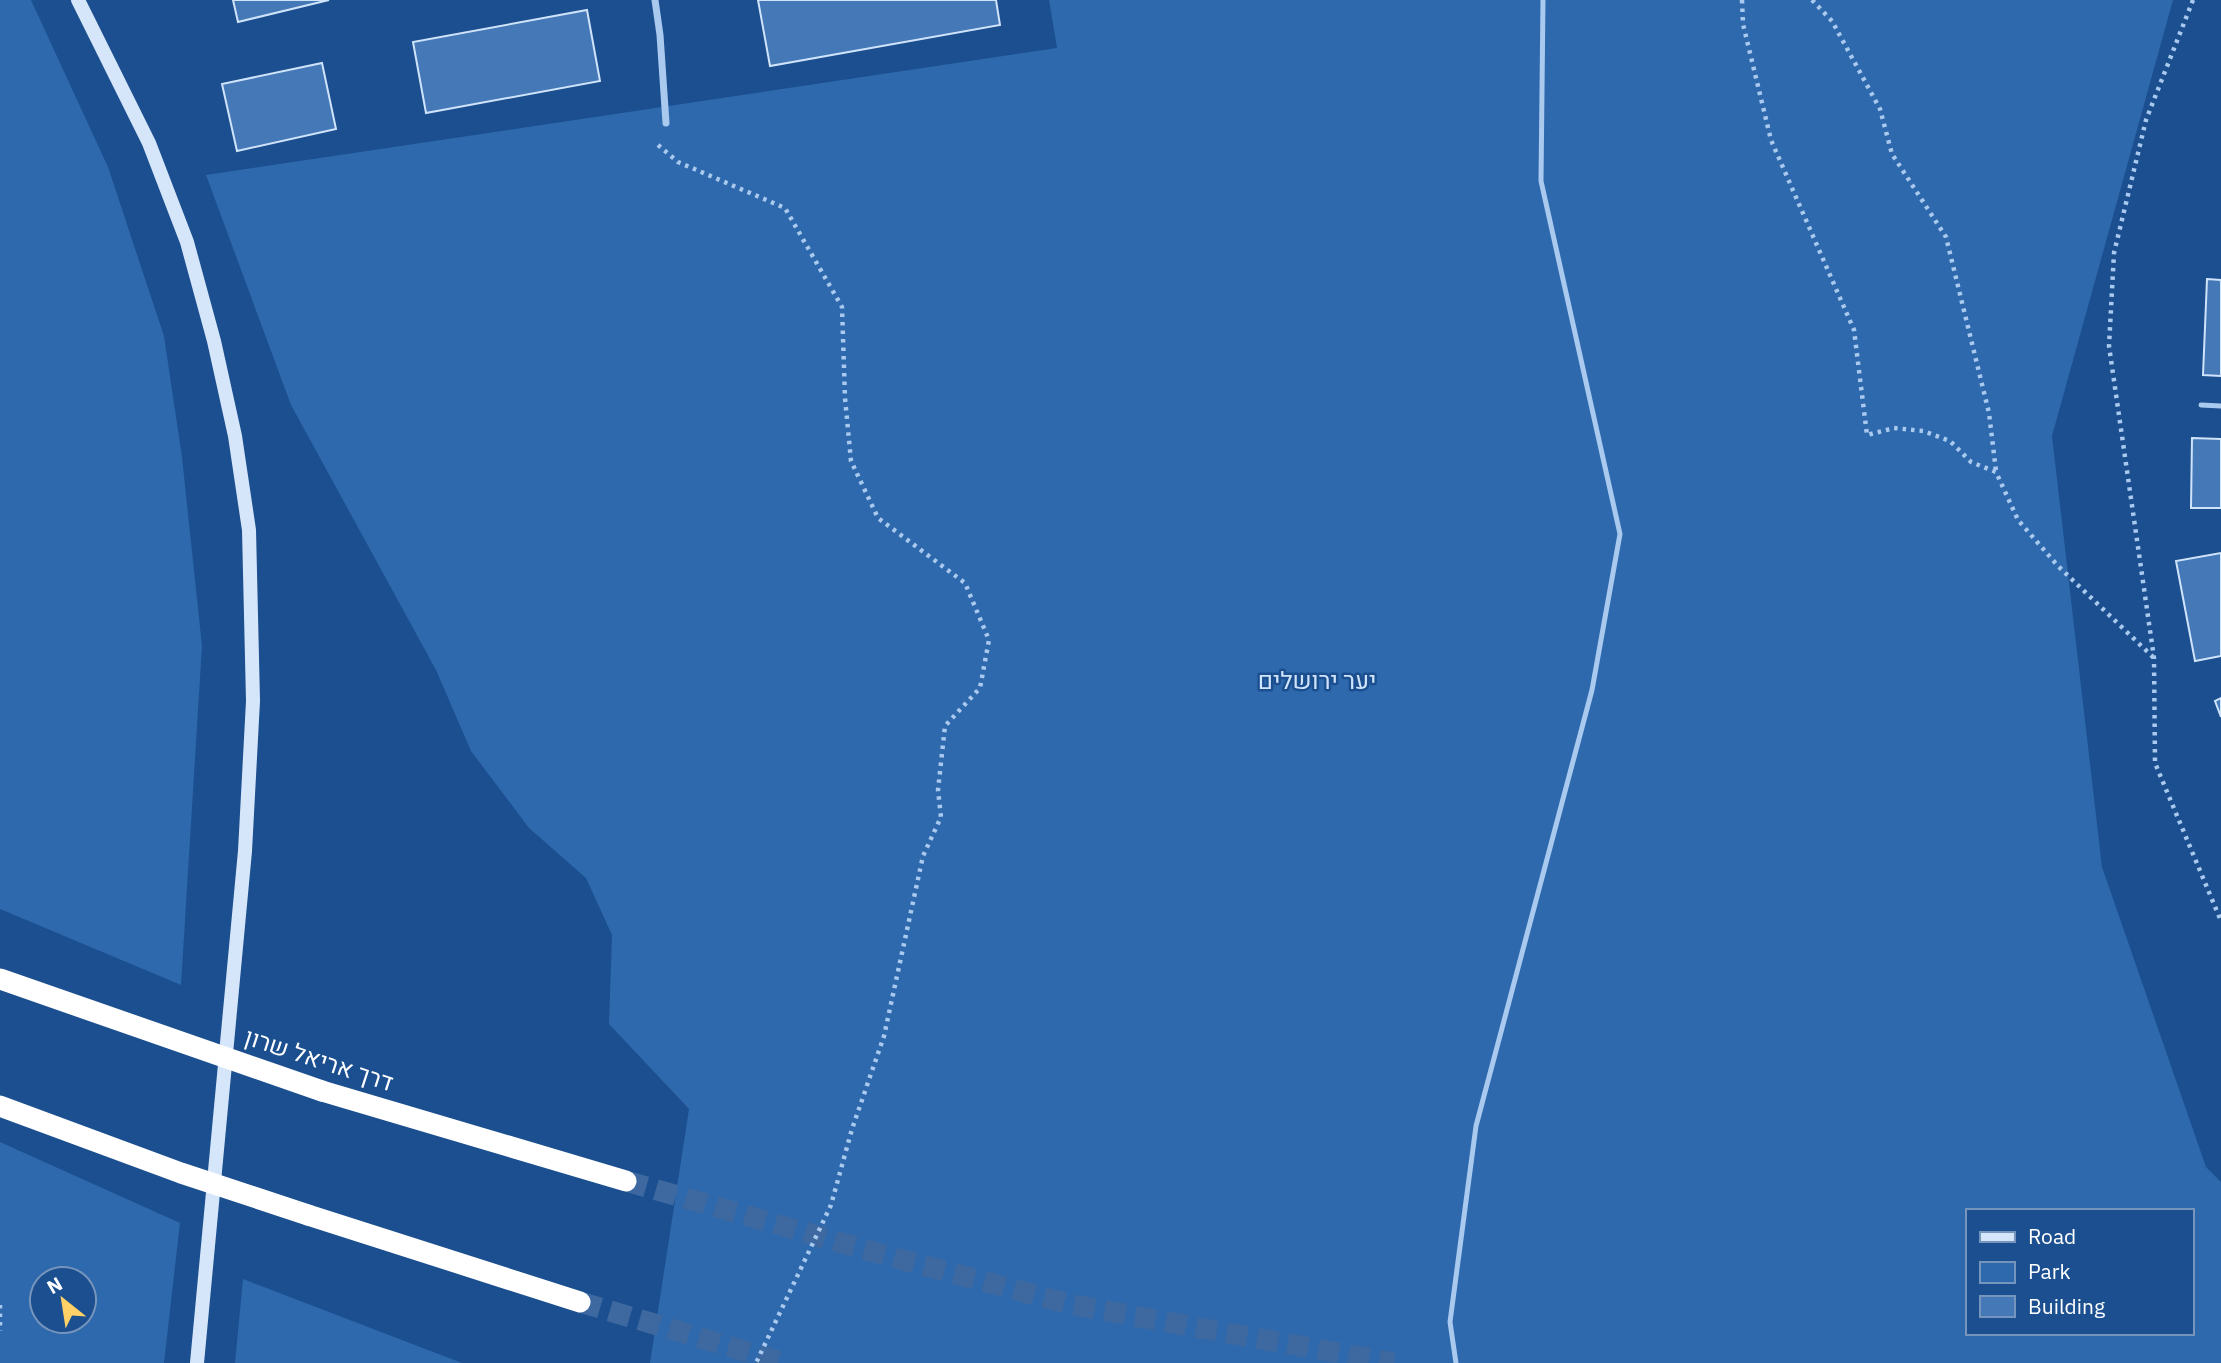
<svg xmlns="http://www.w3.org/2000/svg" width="2221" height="1363" font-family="'IBM Plex Sans',Heebo,sans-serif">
	<rect width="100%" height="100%" fill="#1b4f8f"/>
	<path fill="#2e69ad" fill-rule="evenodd" d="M0 0H31L108 167 164 336 182 457 202 646 181 985 0 909Z
		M1049 0H2173L2052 436 2102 867 2206 1167 2221 1182V1363H650L689 1109 609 1024 612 935 586 878 529 828 471 751 436 670 291 405 206 175 1057 48ZM1967 1211H2191V1333H1967Z
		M0 1142 180 1223 164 1363H0ZM42 1279H84V1321H42Z
		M243 1279 462 1363H235Z"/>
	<path fill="#4478b7" stroke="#cfe3fa" stroke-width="2" d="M233 0H329L238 22Z
		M758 0H996L1000 25 770 66Z
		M587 10 600 81 426 113 413 42Z
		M322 63 336 129 237 151 222 84Z
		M2207 279 2221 280V376L2203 375Z
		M2192 438 2221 439V508H2191Z
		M2221 553V656L2195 661 2176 561Z
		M2221 698V717L2215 701Z"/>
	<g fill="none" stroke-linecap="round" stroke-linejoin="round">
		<path stroke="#3d69a0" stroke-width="21" stroke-dasharray="21 10" stroke-linecap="butt" d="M626 1181 877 1253 1073 1305 1394 1363
			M580 1302 785 1363"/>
		<path stroke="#a9c9ee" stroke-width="4.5" stroke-dasharray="3.5 5" stroke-linecap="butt" d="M1742 0 1743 24 1771 140 1854 330 1867 435 1894 428 1923 431 1950 441 1971 462 1996 472 2018 520 2058 566 2154 658
			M1812 0 1832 21 1880 109 1892 154 1946 237 1989 413 1996 471
			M2193 0 2146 120 2114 253 2109 346 2154 658 2155 763 2221 921
			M658 145 678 162 785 208 842 307 845 398 851 461 878 518 965 583 989 640 980 688 945 726 938 790 941 817 923 856 884 1036 852 1129 831 1205 756 1363
			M0 1305V1331"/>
		<path stroke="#a9c9ee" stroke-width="5" d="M2201 405 2221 406
			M1456 1363 1450 1322 1476 1126 1592 690 1620 534 1541 181 1543 0"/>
		<path stroke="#a9c9ee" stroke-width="7" d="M655 0 660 35 666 123"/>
		<path stroke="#d6e6fa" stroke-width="14" d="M78 0 149 143 187 242 214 341 235 436 249 530 253 701 245 851 197 1363"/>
		<path stroke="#fff" stroke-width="21" d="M322 1091 626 1181
			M308 1215 580 1302"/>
		<path stroke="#fff" stroke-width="21" d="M0 979 322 1091
			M0 1106 181 1173 308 1215"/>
	</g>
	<g text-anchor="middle" stroke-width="5" stroke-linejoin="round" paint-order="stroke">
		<g font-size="24" fill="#cfe3fa" stroke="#1b4f8f">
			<text x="1317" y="689">יער ירושלים</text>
		</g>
		<g font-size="24" fill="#fff" stroke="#1b4f8f">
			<text transform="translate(319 1060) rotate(18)" y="8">דרך אריאל שרון</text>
		</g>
	</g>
	<rect x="1966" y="1209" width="228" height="126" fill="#1b4f8f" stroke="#7695bc" stroke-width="2"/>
	<rect x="1980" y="1232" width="35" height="10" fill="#d6e6fa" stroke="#7695bc" stroke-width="2"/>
	<text x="2028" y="1244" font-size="21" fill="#ffffff">Road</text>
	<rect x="1980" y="1262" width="35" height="21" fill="#2e69ad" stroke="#7695bc" stroke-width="2"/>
	<text x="2028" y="1279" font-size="21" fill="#ffffff">Park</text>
	<rect x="1980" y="1296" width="35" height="21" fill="#4478b7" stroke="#7695bc" stroke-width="2"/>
	<text x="2028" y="1314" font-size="21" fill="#ffffff">Building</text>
	<g transform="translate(63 1300) rotate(330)"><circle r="33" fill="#1b4f8f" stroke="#7695bc" stroke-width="2"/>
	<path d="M0-5L12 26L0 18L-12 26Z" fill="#ffd166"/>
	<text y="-10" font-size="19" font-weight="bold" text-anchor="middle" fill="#ffffff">N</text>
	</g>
</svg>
